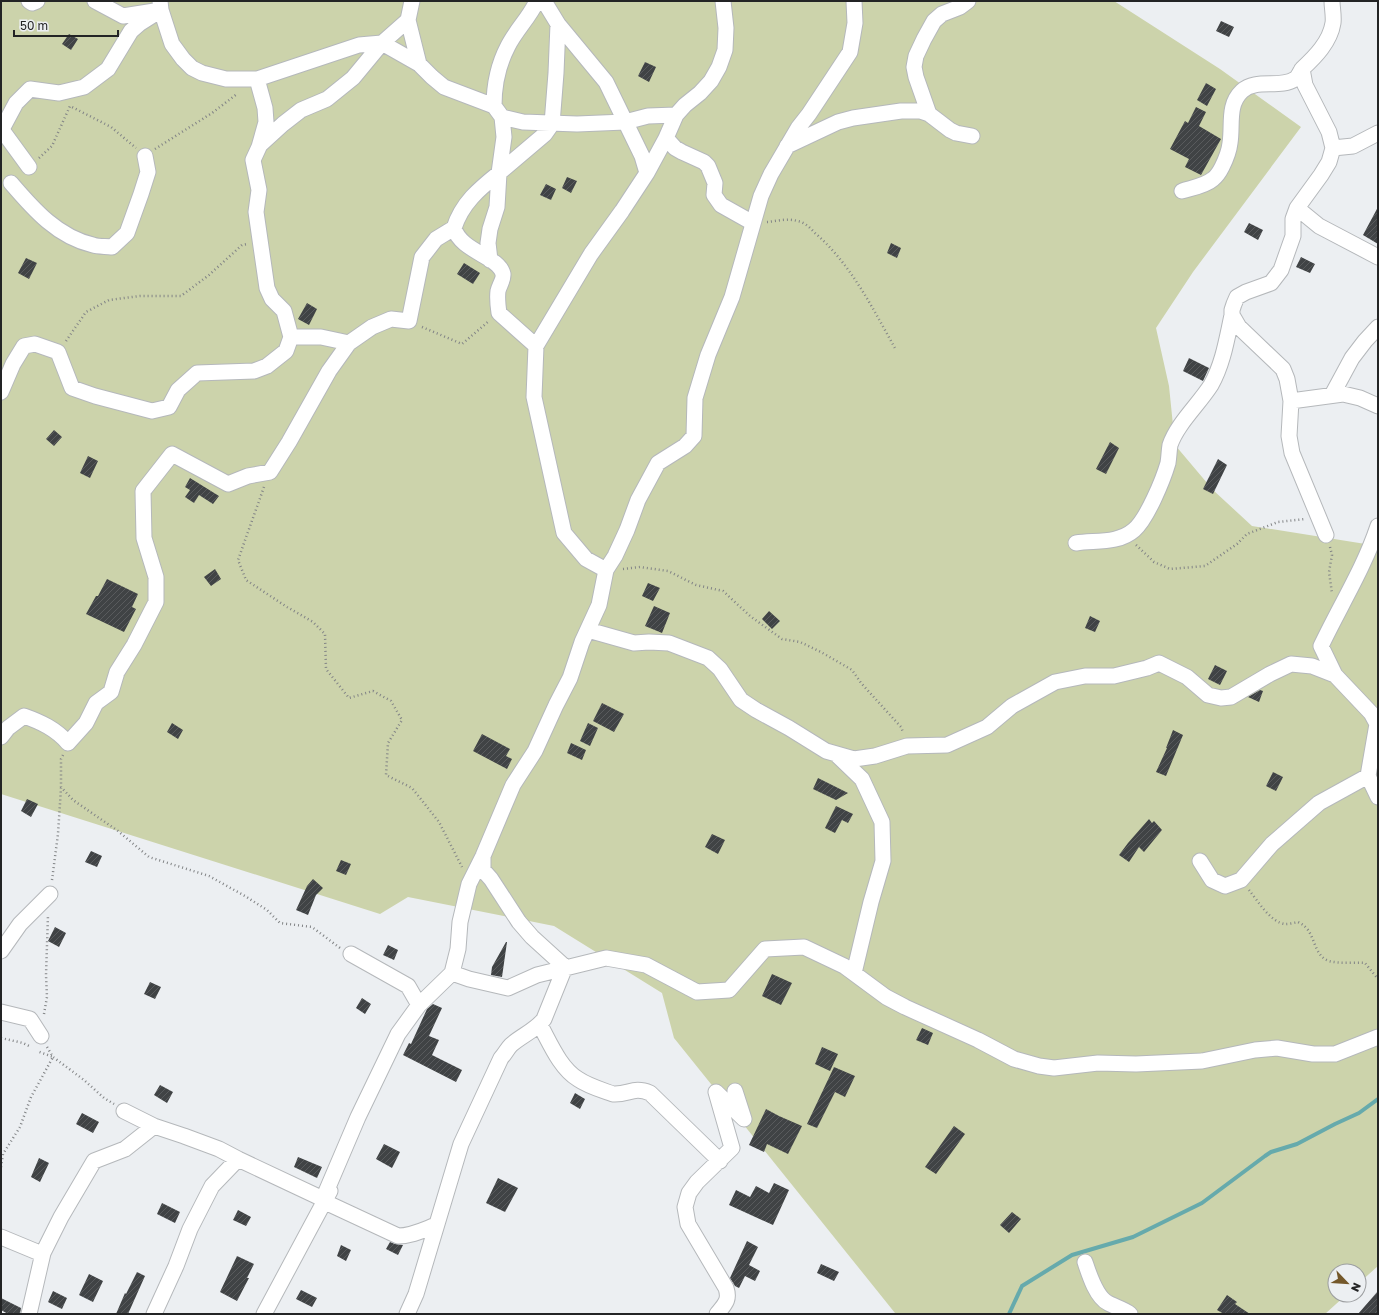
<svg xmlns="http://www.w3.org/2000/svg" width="1379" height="1315" font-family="'Golos Text',sans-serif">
	<defs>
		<pattern id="building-hatch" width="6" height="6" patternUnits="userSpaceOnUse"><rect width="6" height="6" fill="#404345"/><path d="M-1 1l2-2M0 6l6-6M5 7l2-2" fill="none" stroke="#595b5d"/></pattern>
	</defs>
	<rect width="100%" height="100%" fill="#eceff2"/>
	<path fill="#ccd3ab" d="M1 1H1114L1220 69 1301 127 1193 272 1156 328 1169 386 1175 445 1213 490 1252 526 1378 546V1266L1359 1283V1271H1335V1295H1346L1325 1314 895 1313 674 1038 662 993 554 926 408 897 380 914 1 794Z"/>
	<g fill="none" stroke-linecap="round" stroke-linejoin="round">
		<path stroke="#66aaac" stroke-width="4" d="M1009 1314 1022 1286 1072 1255 1133 1237 1202 1203 1265 1156 1271 1152 1297 1144 1335 1124 1359 1113 1378 1099"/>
	</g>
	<path fill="url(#building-hatch)" d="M1221 21 1234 27 1229 37 1216 31Z
		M69 34 78 39 71 50 62 44Z
		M645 62 656 67 649 82 638 76Z
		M1206 83 1216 89 1207 106 1197 100Z
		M1196 107 1206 112 1199 126 1221 139 1201 175 1185 167 1189 159 1170 149 1185 121 1188 123Z
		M567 177 577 181 571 193 562 188Z
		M546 184 556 189 551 200 540 195Z
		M1378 207V244L1363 235Z
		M1249 223 1263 230 1258 240 1244 232Z
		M891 243 901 248 897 258 887 253Z
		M1301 257 1315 264 1310 273 1296 267Z
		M26 258 37 263 29 279 18 273Z
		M464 263 480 273 473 284 457 274Z
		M307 303 317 309 309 325 298 319Z
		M1189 358 1209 368 1203 381 1183 371Z
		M54 430 62 437 54 446 46 439Z
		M1110 442 1119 448 1106 474 1096 469Z
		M88 456 98 461 90 478 80 473Z
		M1218 459 1227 465 1213 494 1203 489Z
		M190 478 219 496 213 504 199 495 194 503 185 497 190 490 185 487Z
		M215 569 221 579 211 586 204 577Z
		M107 579 138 594 132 607 136 609 124 632 86 614 96 596H98Z
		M648 583 660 588 653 601 642 596Z
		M654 606 670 613 662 633 645 626Z
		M769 611 780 621 772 629 762 619Z
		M1090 616 1100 621 1095 632 1085 628Z
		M1215 665 1227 671 1220 685 1208 679Z
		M1260 690 1263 691 1259 702 1248 697Z
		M602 703 624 714 614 732 593 721Z
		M172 723 183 730 178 739 167 732Z
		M588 723 598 728 590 746 580 741Z
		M1173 730 1183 735 1166 776 1156 772 1167 748H1166Z
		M482 734 510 749 506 756 512 759 507 769 473 751Z
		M571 743 586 750 582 760 567 753Z
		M1273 772 1283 777 1276 791 1266 786Z
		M818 778 848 793 836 800 813 789Z
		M27 799 38 804 31 817 21 811Z
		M836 806 853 814 848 823 842 820 835 833 825 828Z
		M1149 819 1152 823 1154 821 1162 830 1144 852 1139 847 1129 862 1119 855 1128 843Z
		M712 834 725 840 718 854 705 847Z
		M91 851 102 856 97 867 85 862Z
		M341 860 351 864 346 875 336 871Z
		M313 879 323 888 316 895 308 915 296 910 307 886Z
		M55 927 66 933 59 947 48 941Z
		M506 942H507L502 977 491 975 492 967Z
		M388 945 398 950 394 960 383 955Z
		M772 974 792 983 781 1005 762 996Z
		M150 982 161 987 155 999 144 994Z
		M362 998 371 1004 365 1014 356 1008Z
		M433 1004 442 1008 429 1036 439 1040 432 1055 462 1070 456 1082 403 1055 409 1043 411 1044 427 1009Z
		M922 1028 933 1033 928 1045 916 1040Z
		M822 1047 838 1054 830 1071 815 1064Z
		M834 1067 855 1076 845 1097 835 1092 817 1128 807 1124Z
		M160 1085 173 1092 167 1103 154 1095Z
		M575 1093 585 1099 580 1109 570 1103Z
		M766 1109 779 1116 802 1126 788 1154 767 1144 764 1152 749 1145Z
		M82 1113 99 1122 93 1133 76 1124Z
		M954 1126 965 1134 936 1174 925 1167Z
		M384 1144 400 1152 392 1168 376 1159Z
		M298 1157 322 1167 317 1178 294 1167Z
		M39 1158 49 1163 40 1182 31 1177Z
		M498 1178 518 1188 505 1212 486 1203Z
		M774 1183 789 1190 773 1225 729 1205 736 1190 750 1197 756 1186 769 1193Z
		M162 1203 180 1212 175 1223 157 1214Z
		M238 1210 251 1217 246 1226 233 1220Z
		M1012 1212 1021 1219 1009 1233 1000 1225Z
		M747 1241 758 1247 749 1265 760 1271 755 1281 745 1276 739 1288 735 1286 730 1278Z
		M390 1242 395 1244 403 1245 398 1255 386 1249Z
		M341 1245 351 1250 346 1261 337 1256Z
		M237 1256 254 1264 247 1278H249L237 1301 220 1292Z
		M821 1264 839 1272 834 1281 817 1273Z
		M137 1272 145 1276 128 1314H116L125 1293 126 1294Z
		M89 1274 103 1281 93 1302 79 1295Z
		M301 1290 317 1298 312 1307 296 1299Z
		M53 1291 67 1298 62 1309 48 1302Z
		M1378 1291V1314H1358Z
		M1227 1295 1237 1302 1235 1304 1250 1314H1224L1217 1310Z
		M1 1298 21 1308 20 1314H8L1 1310Z"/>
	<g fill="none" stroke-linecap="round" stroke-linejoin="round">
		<g stroke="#b5b8bb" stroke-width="17">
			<path id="street" d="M29 1 32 3 37 1
				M160 1 161 10 172 44 183 59 192 68 202 73 226 79H257L359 45 382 43 419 64 432 77 444 87 494 106 502 117 523 122 577 124 625 122 648 116 676 115
				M408 20 419 64
				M558 24 606 82 642 156 647 173
				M257 79 265 108 266 122 259 147 253 160 259 190 256 212 267 288 272 299 284 311 291 337H321L349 343
				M494 106C494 85 498 65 508 46 516 30 529 18 537 1
				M929 114 916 77 914 67 916 56 924 39 934 21 942 14 960 7 968 1
				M2 130 29 167
				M1 131 16 103 30 89 59 93 84 87 108 69 131 31 139 24 161 10 123 16 95 1
				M666 138 675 148 682 152 704 162 708 166 715 183 714 195 721 205 753 223
				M260 145 283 124 301 110 327 99 353 78 382 43 408 20 412 1
				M787 146 838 122 853 118 901 111H920L929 114 950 130 956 133 972 136
				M1333 148 1353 146 1378 133
				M11 183C34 210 58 237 93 245 99 247 106 246 112 247L127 233 141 194 148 172 145 156
				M1182 191C1191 188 1205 186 1213 179 1217 176 1220 171 1222 167 1226 159 1229 152 1230 143 1233 125 1227 105 1242 91 1256 78 1280 89 1295 79 1298 77 1300 72 1302 69
				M1297 208 1319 226 1378 257
				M454 228C461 252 499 256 503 274 504 279 499 286 498 291 497 298 498 306 499 313L536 346 534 397 564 533 586 559 606 570
				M490 260 488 243 490 229 497 207 499 173 545 134 552 124 556 73 558 24 544 1
				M536 346 591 254 622 211 647 173 666 138 676 115 685 105 700 93 711 81 719 67 725 50 726 28 723 1
				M1 392 13 364 24 346 35 344 58 352 72 388 95 396 152 411 169 407 178 390 197 373 254 371 267 366 286 351 291 337
				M1332 395 1352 358 1365 341 1378 327
				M1291 401 1343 394 1360 398 1378 406
				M1378 526C1364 568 1340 606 1321 646L1335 675 1371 713 1377 724 1368 776 1378 797
				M1326 535 1292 453 1289 436 1291 401 1287 379 1283 369 1239 327 1232 315V310L1234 304 1237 297 1246 292 1271 283 1281 270 1293 236V219L1297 208 1321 175 1329 162 1333 148 1329 132 1305 85 1302 69C1315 57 1330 42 1333 23 1334 16 1332 8 1332 1
				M1076 543C1095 540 1118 544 1134 530 1147 519 1163 480 1168 463 1169 457 1169 451 1170 445 1177 424 1199 404 1211 385 1223 364 1227 338 1232 315
				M588 630 634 643 649 642 669 643 708 658 720 669 741 700 756 710 789 728 826 751 854 759 875 756 907 746 947 745 987 727 1012 706 1055 682 1085 676H1114L1147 668 1159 663 1187 677 1208 695 1221 698 1231 697 1270 674 1291 664 1312 666 1335 675
				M1 737 8 728 24 716C41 722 56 729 68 743L86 723 96 703 111 692 117 672 134 645 156 602V577L144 538 143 491 172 454 228 484 248 476 270 472 289 442 329 371 349 343 372 327 391 319 409 321 422 257 436 239 454 228C462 203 479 189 499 173L504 137 502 117
				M838 756 862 779 882 822 883 861 871 902 854 973
				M1200 861 1212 880 1225 886 1241 880 1272 844 1319 803 1368 776
				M1 951 20 924 50 894
				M351 954 408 986 419 1005
				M452 973 469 979 508 988 537 975 606 958 646 965 697 992 729 990 765 949 804 947 844 966 886 997 905 1007 978 1040 1014 1059 1039 1066 1054 1068 1098 1063 1136 1064 1202 1061 1255 1050 1277 1048 1313 1054H1335L1378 1037
				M1 1012 30 1019 41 1036
				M540 1025C550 1043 560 1068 578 1079 588 1086 602 1090 613 1094 629 1095 633 1086 650 1093L720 1161
				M124 1111 154 1126 184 1136 219 1149 238 1159
				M325 1202 398 1236C412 1236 423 1230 436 1225
				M1 1237 42 1254
				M1085 1262C1089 1274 1096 1297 1108 1303 1115 1307 1124 1309 1130 1314
				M29 1314 43 1253 61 1217 94 1161 125 1149 154 1126
				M154 1314 176 1266 190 1229 212 1186 238 1159 323 1199 358 1117 398 1034 419 1005 452 973 458 949 460 922 469 884 483 856 513 785 535 751 556 705 570 678 582 642 599 605 606 570 615 556 627 530 638 500 658 463 685 446 694 436 695 398 708 355 732 297 761 196 771 174 798 128 809 114 850 52 855 23 854 1
				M264 1314 330 1191
				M407 1314 416 1294 461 1144 501 1058C505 1054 507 1049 511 1045 521 1036 536 1030 544 1019L565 967 532 937 519 922 491 879 483 870V856
				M717 1314C725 1304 730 1300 726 1288L688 1224 685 1207 689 1193 697 1182 732 1148 716 1092 744 1119 735 1091"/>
		</g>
		<path stroke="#828486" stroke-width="2.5" stroke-dasharray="1 3" stroke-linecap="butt" d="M155 149 212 113 237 94
			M39 158 52 146 70 106 111 127 136 148
			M767 222C777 221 788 218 797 221 805 222 810 228 815 233 851 264 873 309 896 350
			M422 327 462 344 489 321
			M66 341 86 312 109 300 140 296H181L209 275 242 245 247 244
			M264 487 238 560 246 580 287 607 313 622 325 634 326 669 349 698 373 691 391 701 402 720 388 743 386 775 412 788 439 822 462 867
			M1136 545 1154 562 1170 569 1205 566 1237 544 1247 534 1278 522 1305 519
			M1330 547 1332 555 1329 572 1332 593
			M623 569 640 567 668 571 696 585 723 591 750 616 782 639 800 642 821 652 852 670 861 683 901 727 903 732
			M63 755 61 759V787L73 800 118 831 149 857 209 876 245 896 267 910 280 923 312 927 340 948
			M52 880 58 834 61 788
			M1249 890C1258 901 1270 922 1285 924 1289 924 1294 923 1298 922 1302 924 1305 926 1308 930 1315 940 1316 957 1329 961 1340 964 1354 962 1365 963L1378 979
			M44 1014 47 997 46 975 48 915
			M1 1038 23 1043 31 1047
			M47 1047 53 1057 84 1080 104 1098 114 1104
			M1 1167 3 1154 20 1127 31 1097 53 1057 37 1051"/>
		<use href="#street" stroke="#fff" stroke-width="15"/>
	</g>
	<rect width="1379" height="1315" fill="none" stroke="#232425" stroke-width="4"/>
	<g transform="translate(1347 1283) rotate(115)"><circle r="19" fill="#eceff2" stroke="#9c9ea0"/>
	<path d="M0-3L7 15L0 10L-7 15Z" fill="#74582b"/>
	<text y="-6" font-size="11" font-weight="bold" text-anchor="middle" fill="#232425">N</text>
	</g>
	<path d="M14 30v6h104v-6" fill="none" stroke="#232425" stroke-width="2"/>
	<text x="20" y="30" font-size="12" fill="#232425" stroke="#eceff2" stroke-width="3" paint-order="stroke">50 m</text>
</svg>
